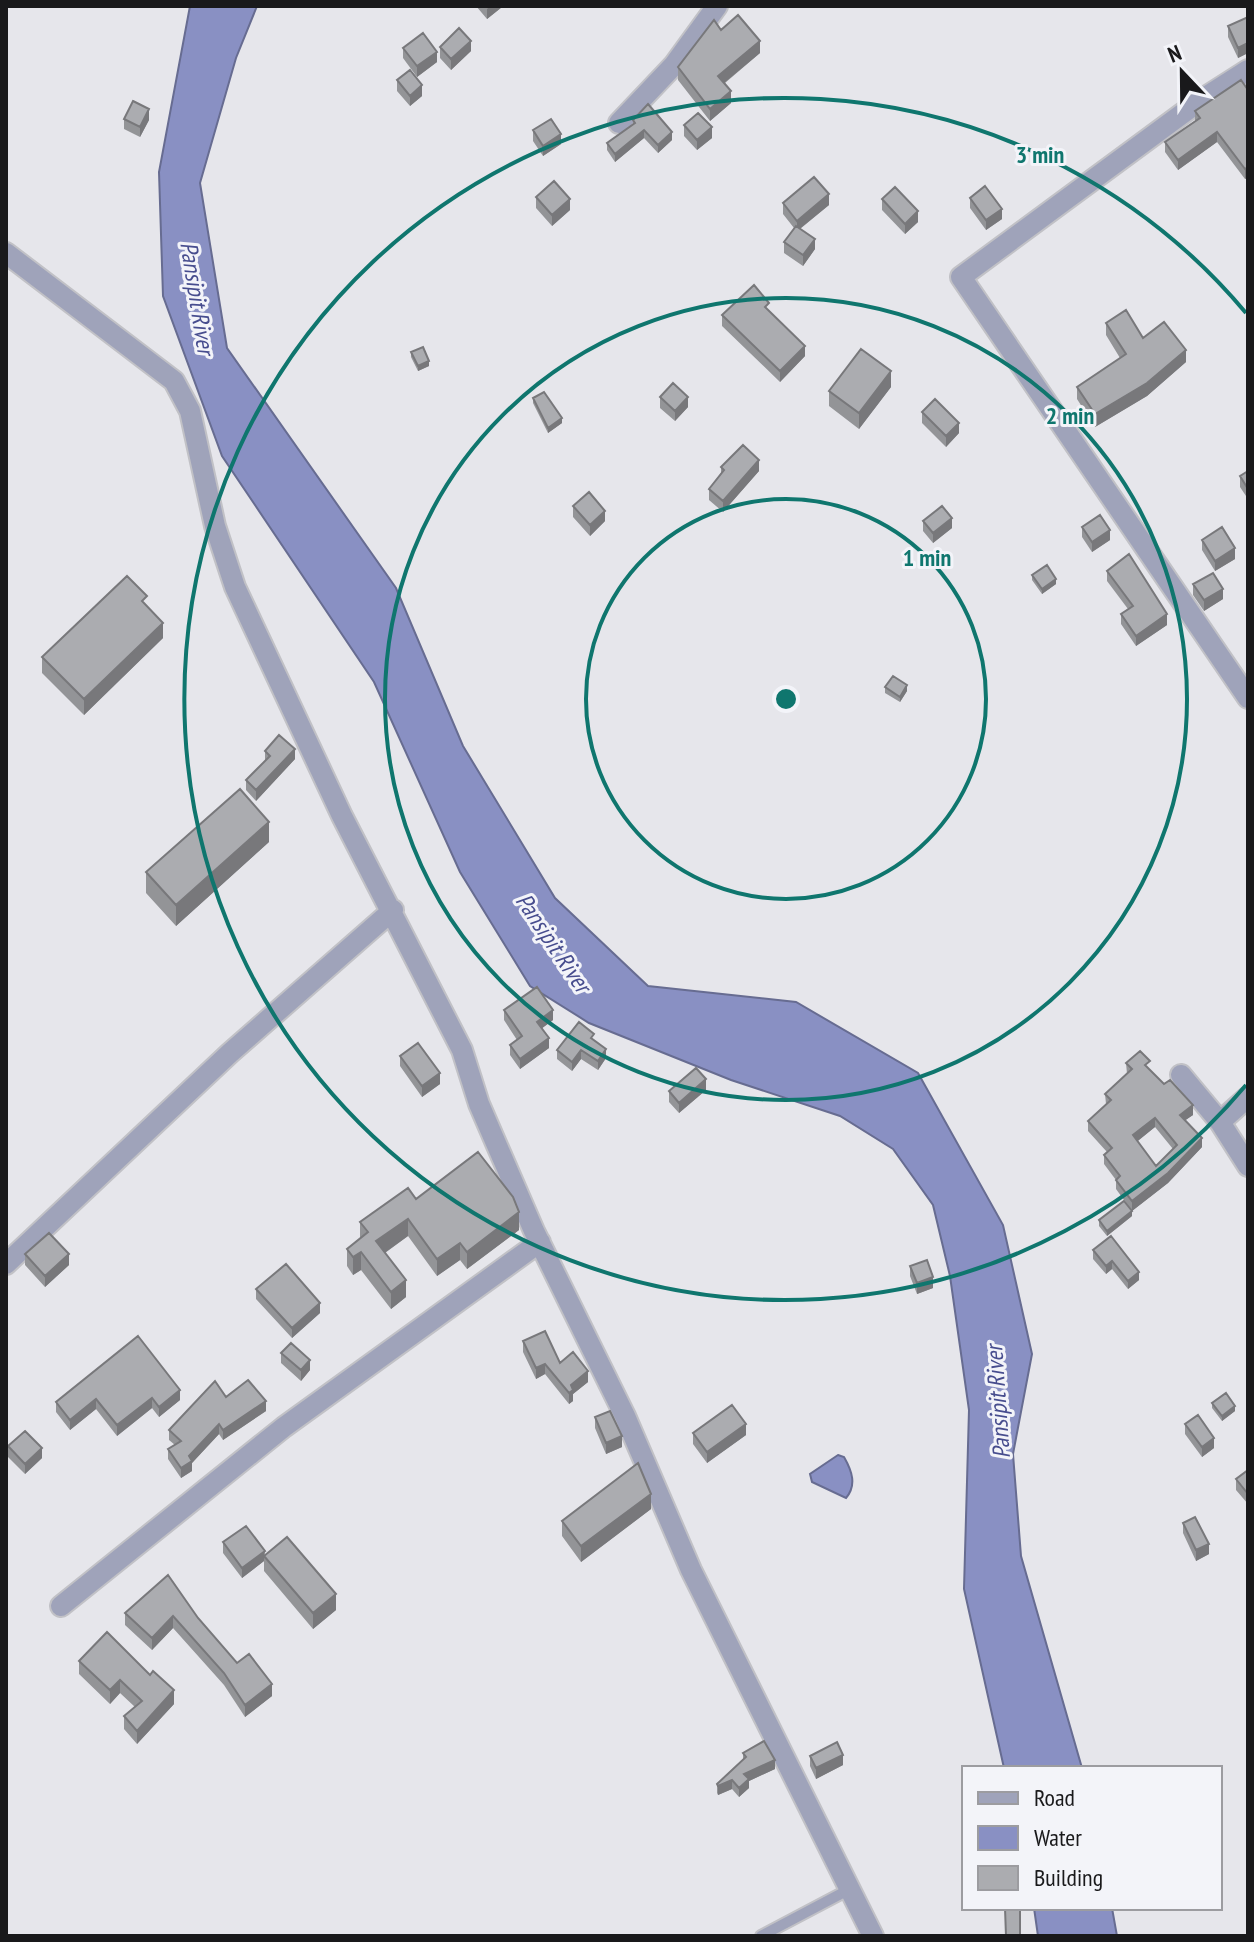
<svg xmlns="http://www.w3.org/2000/svg" width="1254" height="1942" font-family="'PT Sans Narrow',sans-serif">
	<rect width="100%" height="100%" fill="#e6e6eb"/>
	<path fill="#8990c3" stroke="#676c91" stroke-width="2" d="M190 6H257L236 58 200 183 227 348 396 588 463 746 555 898 648 986 796 1002 918 1073 1003 1225 1032 1354 1013 1454 1021 1556 1082 1768H1004L964 1589 969 1410 950 1276 933 1205 893 1149 840 1116 731 1080 589 1023 530 986 460 872 374 682 222 456 163 296 159 172Z
		M838 1455 844 1457C852 1471 857 1485 846 1498L812 1482 810 1474Z
		M1034 1908H1112L1117 1936H1038Z"/>
	<g fill="none" stroke-linecap="round" stroke-linejoin="round">
		<g stroke="#c1c1c6" stroke-width="14">
			<path id="lane" d="M761 1936 850 1889"/>
		</g>
		<g stroke="#c1c1c6" stroke-width="24">
			<path id="street" d="M1248 70 1201 100 961 277 1248 698
				M619 123 674 65 717 6
				M6 253 174 381 190 411 215 526 235 587 342 816 462 1050 479 1104 534 1231 625 1416 691 1570 873 1936
				M1181 1075 1220 1122
				M1248 1097 1220 1122 1248 1166
				M6 1264 230 1053 393 910
				M61 1606 284 1427 540 1242"/>
		</g>
		<use href="#lane" stroke="#9fa3ba" stroke-width="10"/>
		<use href="#street" stroke="#9fa3ba" stroke-width="20"/>
	</g>
	<path fill="#939497" fill-rule="evenodd" d="M476 6H502V7L487 19Z
		M1248 17V53L1238 58 1228 37V26Z
		M721 30 760 53 725 83 731 103 710 121 678 80V67Z
		M440 47 471 51 451 70 440 58Z
		M403 48 437 62 417 77 403 58Z
		M397 80 422 96 410 106 397 91Z
		M1248 90V177L1245 179 1217 142 1178 170 1165 152V142L1195 121V111Z
		M124 119 149 120 140 137 124 129Z
		M633 120 672 140 658 153 644 138 615 162 607 150V143L633 124Z
		M684 125 712 138 697 150 684 136Z
		M533 130 561 144 543 156 533 141Z
		M536 197 570 210 552 226 536 208Z
		M970 198 1002 219 986 230 970 208Z
		M882 199 918 222 905 234 882 210Z
		M783 203 829 205 800 229 815 249 803 266 784 253V242L794 228 783 214Z
		M769 312 805 356 780 382 722 326V315Z
		M1106 323 1143 338 1186 362 1147 396 1095 427 1077 399V387L1120 358 1106 335Z
		M411 352 429 366 418 371 411 357Z
		M891 387 859 429 829 406V391Z
		M660 397 688 407 675 421 660 408Z
		M533 398 562 423 548 433 533 403Z
		M922 412 959 433 946 447 922 423Z
		M721 467 759 471 723 512 709 500V489L721 473Z
		M1248 471V499L1240 487V476Z
		M573 506 605 521 590 536 573 517Z
		M923 521 952 528 933 543 923 531Z
		M1082 527 1110 540 1092 552 1082 537Z
		M1202 540 1235 559 1215 571 1202 550Z
		M1107 571 1167 625 1136 646 1121 624V614L1128 609 1107 581Z
		M1032 575 1056 584 1042 594 1032 580Z
		M1193 584 1223 599 1204 611 1193 595Z
		M147 606 163 638 84 715 42 673V657Z
		M885 687 907 691 900 702 885 693Z
		M265 751 295 759 256 801 246 790V780L265 761Z
		M269 842 176 926 146 893V872Z
		M504 1010 553 1020 542 1028 549 1048 520 1069 510 1055V1045L517 1040 504 1020Z
		M594 1041 606 1058 598 1070 581 1059 572 1071 557 1059V1050Z
		M400 1056 440 1084 422 1097 400 1066Z
		M1126 1063 1150 1070 1193 1115 1185 1120 1202 1147 1168 1183 1132 1211 1116 1189V1180L1104 1164V1155L1107 1152 1088 1131V1121L1106 1104 1105 1094 1127 1074ZM1155 1127 1173 1149 1156 1166 1137 1141Z
		M706 1090 679 1113 669 1102V1091Z
		M416 1199 519 1230 467 1269 460 1260 437 1276 408 1236 385 1253 406 1297 391 1309 361 1270 353 1275 347 1266V1249L360 1239V1222Z
		M1132 1216 1107 1236 1099 1226V1220Z
		M1111 1236 1139 1280 1128 1289 1112 1269 1106 1274 1093 1259V1250Z
		M25 1254 69 1265 45 1287 25 1265Z
		M910 1266 933 1288 917 1294 910 1276Z
		M256 1289 320 1313 292 1338 256 1299Z
		M138 1336 180 1400 159 1417 152 1408 117 1436 96 1409 70 1430 56 1412V1402Z
		M523 1341 560 1363 588 1382 573 1394V1401L569 1404 545 1374 536 1379 523 1352Z
		M281 1353 310 1370 301 1381 281 1363Z
		M226 1397 266 1411 223 1440 219 1434 192 1463V1471L181 1478 168 1459V1449L175 1445 169 1440V1430Z
		M1212 1403 1235 1411 1222 1421 1212 1408Z
		M595 1417 622 1447 606 1454 595 1428Z
		M1185 1424 1214 1448 1202 1457 1185 1434Z
		M693 1433 746 1435 707 1463 693 1444Z
		M8 1446 42 1458 25 1474 8 1457Z
		M1248 1470V1504L1236 1490V1479Z
		M651 1509 581 1562 562 1536V1521Z
		M1183 1523 1209 1554 1196 1561 1183 1533Z
		M223 1542 265 1555 336 1610 313 1629 264 1571V1561L242 1578 223 1553Z
		M125 1613 198 1618 237 1663 272 1696 245 1717 224 1685 173 1628 152 1650 125 1625Z
		M79 1661 174 1704 137 1744 124 1729V1716L135 1707 120 1693 110 1704 79 1674Z
		M743 1753 775 1769 749 1781V1788L739 1797 732 1789 718 1795 717 1793V1784L743 1759Z
		M810 1756 843 1765 816 1779 810 1766Z"/>
	<path fill="#78787b" d="M491 6 502 7 487 19V9Z
		M471 41V51L451 70V59Z
		M760 41V53L718 88V76Z
		M1248 43V53L1238 58V48Z
		M437 52V62L417 77V66Z
		M422 85V96L410 106V96Z
		M731 91V103L710 121V109Z
		M149 109V120L140 137V127Z
		M712 127V138L697 150V140Z
		M644 130V138L615 162V154Z
		M672 132V140L658 153V145Z
		M1217 132V142L1178 170V160Z
		M561 134V144L543 156V146Z
		M1248 167V177L1245 179V169Z
		M829 194V205L797 231V221Z
		M570 199V210L552 226V215Z
		M1002 209V219L986 230V220Z
		M918 211V222L905 234V224Z
		M815 239V249L803 266V255Z
		M805 346V356L780 382V371Z
		M1186 350V362L1147 396 1095 427V414Z
		M429 361V366L418 371V366Z
		M891 371V387L859 429V413Z
		M688 397V407L675 421V411Z
		M562 418V423L548 433V428Z
		M959 423V433L946 447V436Z
		M759 460V471L723 512V501Z
		M605 511V521L590 536V525Z
		M952 518V528L933 543V533Z
		M1110 530V540L1092 552V542Z
		M1235 548V559L1215 571V561Z
		M1056 579V584L1042 594V589Z
		M1223 589V599L1204 611V600Z
		M1167 614V625L1136 646V636Z
		M163 623V638L84 715V699Z
		M907 685V691L900 702V697Z
		M295 749V759L256 801V790Z
		M269 822V842L176 926V905Z
		M553 1010V1020L537 1032V1022Z
		M549 1038V1048L520 1069V1059Z
		M606 1049V1058L598 1070V1061Z
		M581 1050V1059L572 1071V1062Z
		M440 1073V1084L422 1097V1086Z
		M706 1079V1090L679 1113V1103Z
		M1193 1105V1115L1180 1124V1115Z
		M1155 1118V1127L1133 1145V1135Z
		M1202 1138V1147L1168 1183 1132 1211V1201Z
		M1132 1211V1216L1107 1236V1231Z
		M519 1212V1230L467 1269V1252Z
		M408 1219V1236L376 1259V1241Z
		M460 1243V1260L437 1276V1259Z
		M361 1252V1270L353 1275V1257Z
		M69 1254V1265L45 1287V1276Z
		M1112 1261V1269L1106 1274V1266Z
		M1139 1272V1280L1128 1289V1281Z
		M933 1277V1288L917 1294V1283Z
		M406 1280V1297L391 1309V1292Z
		M320 1303V1313L292 1338V1328Z
		M310 1360V1370L301 1381V1370Z
		M545 1364V1374L536 1379V1368Z
		M588 1371V1382L573 1394V1401L569 1404V1393L571 1385Z
		M180 1390V1400L159 1417V1407Z
		M152 1398V1408L117 1436V1425Z
		M96 1399V1409L70 1430V1420Z
		M266 1401V1411L223 1440V1430Z
		M1235 1406V1411L1222 1421V1416Z
		M219 1424V1434L192 1463V1471L181 1478V1468L189 1456Z
		M746 1424V1435L707 1463V1452Z
		M622 1436V1447L606 1454V1443Z
		M1214 1438V1448L1202 1457V1447Z
		M42 1448V1458L25 1474V1464Z
		M651 1494V1509L581 1562V1546Z
		M1209 1544V1554L1196 1561V1550Z
		M265 1551 264 1561 242 1578V1568Z
		M336 1594V1610L313 1629V1613Z
		M173 1616V1628L152 1650V1638Z
		M120 1680V1693L110 1704V1690Z
		M272 1684V1696L245 1717V1705Z
		M174 1690V1704L137 1744V1731Z
		M843 1755V1765L816 1779V1768Z
		M775 1760V1769L749 1781V1788L739 1797V1788L744 1774Z
		M732 1780V1789L718 1795V1786Z"/>
	<path fill="#abacb0" stroke="#78787b" stroke-width="2" fill-rule="evenodd" d="M738 15 760 41 718 76 731 91 710 109 678 67 714 20 721 30Z
		M1248 17V43L1238 48 1228 26Z
		M459 28 471 41 451 59 440 47Z
		M423 33 437 52 417 66 403 48Z
		M410 70 422 85 410 96 397 80Z
		M1241 80 1248 90V167L1245 169 1217 132 1178 160 1165 142 1200 118 1195 111Z
		M133 101 149 109 140 127 124 119Z
		M648 104 672 132 658 145 644 130 615 154 607 143 635 123 633 120Z
		M698 113 712 127 697 140 684 125Z
		M551 119 561 134 543 146 533 130Z
		M814 177 829 194 797 221 783 203Z
		M554 181 570 199 552 215 536 197Z
		M985 186 1002 209 986 220 970 198Z
		M895 187 918 211 905 224 882 199Z
		M796 226 815 239 803 255 784 242Z
		M754 285 769 303 765 307 805 346 780 371 722 315Z
		M1126 310 1143 338 1164 322 1186 350 1147 383 1095 414 1077 387 1126 354 1106 323Z
		M423 347 429 361 418 366 411 352Z
		M861 349 891 371 859 413 829 391Z
		M673 383 688 397 675 411 660 397Z
		M544 392 562 418 548 428 533 398Z
		M935 399 959 423 946 436 922 412Z
		M743 445 759 460 723 501 709 489 724 470 721 467Z
		M1248 471V489L1240 476Z
		M589 492 605 511 590 525 573 506Z
		M942 506 952 518 933 533 923 521Z
		M1100 515 1110 530 1092 542 1082 527Z
		M1222 527 1235 548 1215 561 1202 540Z
		M1129 554 1167 614 1136 636 1121 614 1133 606 1107 571Z
		M1047 565 1056 579 1042 589 1032 575Z
		M1213 573 1223 589 1204 600 1193 584Z
		M127 576 147 596 142 601 163 623 84 699 42 657Z
		M893 676 907 685 900 697 885 687Z
		M279 735 295 749 256 790 246 780 270 756 265 751Z
		M240 789 269 822 176 905 146 872Z
		M537 987 553 1010 537 1022 549 1038 520 1059 510 1045 522 1036 504 1010Z
		M579 1022 594 1034 591 1038 606 1049 598 1061 581 1050 572 1062 557 1050Z
		M418 1043 440 1073 422 1086 400 1056Z
		M1140 1051 1150 1061 1145 1065 1164 1084 1170 1080 1193 1105 1180 1115 1202 1138 1168 1173 1132 1201 1116 1180 1120 1176 1104 1155 1112 1148 1088 1121 1111 1100 1105 1094 1132 1069 1126 1063ZM1155 1118 1177 1145 1156 1166 1133 1135Z
		M696 1068 706 1079 679 1103 669 1091Z
		M478 1152 513 1197 519 1212 467 1252 460 1243 437 1259 408 1219 376 1241 406 1280 391 1292 361 1252 353 1257 347 1249 368 1232 360 1222 408 1188 416 1199Z
		M1124 1201 1132 1211 1107 1231 1099 1220Z
		M49 1233 69 1254 45 1276 25 1254Z
		M1111 1236 1139 1272 1128 1281 1112 1261 1106 1266 1093 1250Z
		M927 1260 933 1277 917 1283 910 1266Z
		M286 1264 320 1303 292 1328 256 1289Z
		M545 1331 560 1363 573 1352 588 1371 571 1385 573 1390 569 1393 545 1364 536 1368 523 1341Z
		M138 1336 180 1390 159 1407 152 1398 117 1425 96 1399 70 1420 56 1402Z
		M291 1343 310 1360 301 1370 281 1353Z
		M248 1380 266 1401 223 1430 219 1424 189 1456 192 1461 181 1468 168 1449 181 1441 169 1430 215 1381 226 1397Z
		M1226 1393 1235 1406 1222 1416 1212 1403Z
		M732 1405 746 1424 707 1452 693 1433Z
		M610 1411 622 1436 606 1443 595 1417Z
		M1198 1415 1214 1438 1202 1447 1185 1424Z
		M25 1431 42 1448 25 1464 8 1446Z
		M638 1463 651 1494 581 1546 562 1521Z
		M1248 1470V1494L1236 1479Z
		M1195 1517 1209 1544 1196 1550 1183 1523Z
		M246 1526 265 1551 242 1568 223 1542Z
		M287 1537 336 1594 313 1613 264 1556Z
		M168 1575 198 1618 237 1663 249 1654 272 1684 245 1705 224 1673 173 1616 152 1638 125 1613Z
		M107 1632 150 1675 153 1671 174 1690 137 1731 124 1716 142 1701 120 1680 110 1690 79 1661Z
		M764 1741 775 1760 744 1774 749 1779 739 1788 732 1780 718 1786 717 1784 746 1757 743 1753Z
		M837 1742 843 1755 816 1768 810 1756Z
		M1005 1908H1020V1936H1006Z"/>
	<g fill="none" stroke="#0f766e" stroke-width="4">
		<circle cx="786" cy="699" r="200"/>
		<circle cx="786" cy="699" r="401"/>
		<path d="M1246 1085A601 601 0 1 1 1246 313"/>
	</g>
	<g text-anchor="middle" stroke-width="6" stroke-linejoin="round" paint-order="stroke">
		<g font-size="24" font-style="italic" fill="#474d8e" stroke="#f3f4f9">
			<text transform="translate(197 298) rotate(81)" y="8">Pansipit River</text>
			<text transform="translate(553 943) rotate(56)" y="8">Pansipit River</text>
			<text transform="translate(998 1402) rotate(-94)" y="8">Pansipit River</text>
		</g>
	</g>
	<circle cx="786" cy="699" r="12" fill="#0f766e" stroke="#f3f4f9" stroke-width="4"/>
	<g font-size="24" text-anchor="middle" font-weight="bold" fill="#0f766e" stroke="#f3f4f9" stroke-width="6" stroke-linejoin="round" paint-order="stroke">
		<text x="1040" y="163">3 min</text>
		<text x="1070" y="424">2 min</text>
		<text x="927" y="566">1 min</text>
	</g>
	<rect width="1254" height="1942" fill="none" stroke="#19191b" stroke-width="16"/>
	<rect x="962" y="1766" width="260" height="144" fill="#f3f4f9" stroke="#9c9ca0" stroke-width="2"/>
	<rect x="978" y="1792" width="40" height="12" fill="#9fa3ba" stroke="#9c9ca0" stroke-width="2"/>
	<text x="1034" y="1806" font-size="24" fill="#19191b">Road</text>
	<rect x="978" y="1826" width="40" height="24" fill="#8990c3" stroke="#9c9ca0" stroke-width="2"/>
	<text x="1034" y="1846" font-size="24" fill="#19191b">Water</text>
	<rect x="978" y="1866" width="40" height="24" fill="#abacb0" stroke="#9c9ca0" stroke-width="2"/>
	<text x="1034" y="1886" font-size="24" fill="#19191b">Building</text>
	<g transform="translate(1182 72) rotate(338)" stroke="#f3f4f9" stroke-width="6" paint-order="stroke">
	<path d="M0-6L14 30L0 20L-14 30Z" fill="#19191b"/>
	<text y="-12" font-size="22" font-weight="bold" text-anchor="middle" fill="#19191b">N</text>
	</g>
</svg>
